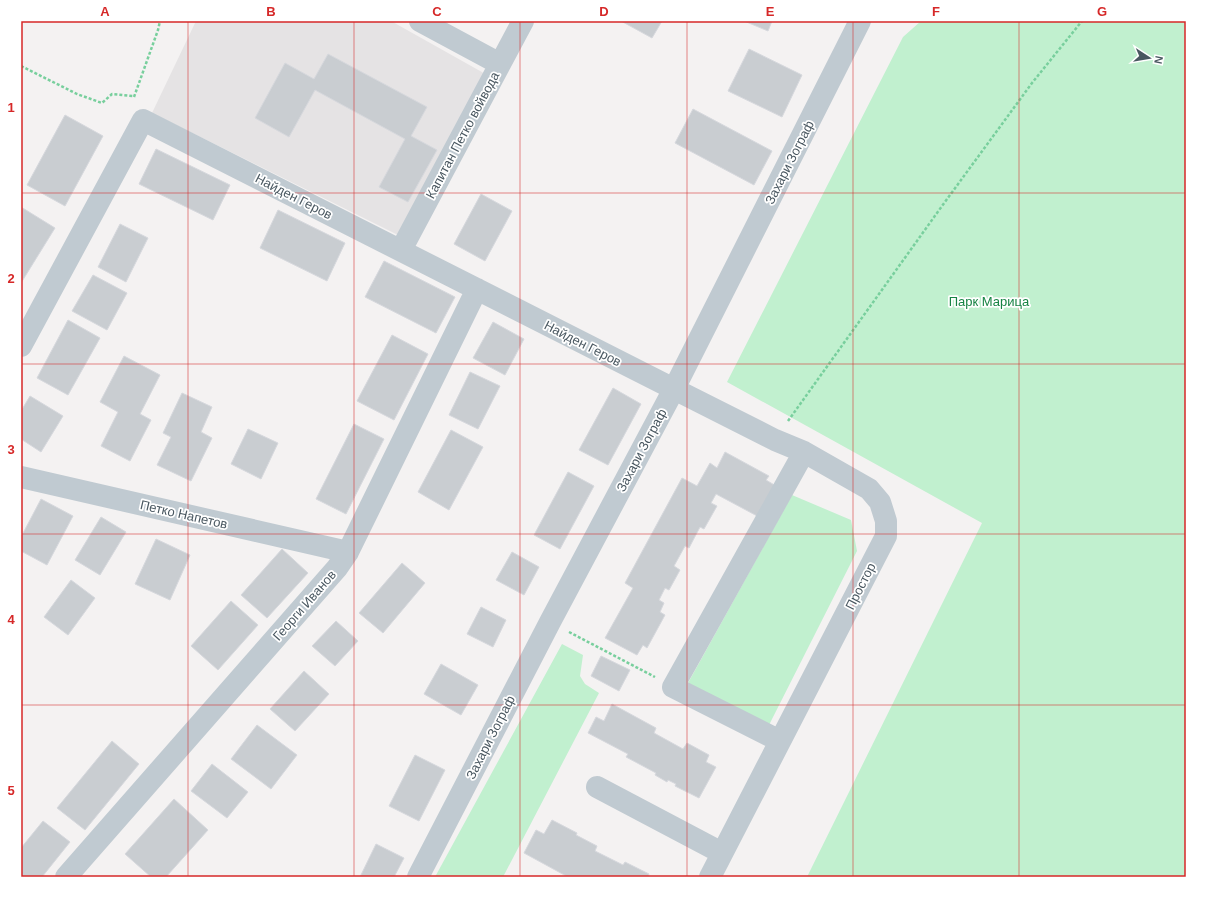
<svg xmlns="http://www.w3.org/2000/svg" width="1207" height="898" font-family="Helvetica,sans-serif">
	<rect width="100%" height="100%" fill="#f4f2f2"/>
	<path fill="#e5e3e4" d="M196 21H391L489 76 402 237 152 113Z"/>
	<path fill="#c1f0cf" d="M921 21H1186V877H807L982 523 727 382 903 37Z
		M792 495 851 520 857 551 768 727 688 683Z
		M562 644 583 655 580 676 585 684 599 693 503 877H435Z"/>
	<path fill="#c9cdd1" stroke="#d6d8dd" d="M621 21H662L652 38Z
		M744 21H772L768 31Z
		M749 49 802 75 782 117 728 91Z
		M328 54 427 107 411 136 437 150 408 202 379 187 405 139 315 90 289 137 255 118 285 63 314 79Z
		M693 109 772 151 754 185 675 143Z
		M65 115 103 136 65 206 27 185Z
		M156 149 230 185 213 220 139 184Z
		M481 194 512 211 485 261 454 244Z
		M21 207 55 228 21 283Z
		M278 210 345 243 327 281 260 248Z
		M120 224 148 238 126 282 98 267Z
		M384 261 455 297 436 333 365 297Z
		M93 275 127 293 107 330 72 311Z
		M68 320 100 338 68 395 37 378Z
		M493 322 524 339 505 375 473 358Z
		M392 335 428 354 394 420 357 401Z
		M124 356 160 375 140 414 151 420 130 461 101 446 118 412 100 402Z
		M470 372 500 386 478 429 449 415Z
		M613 388 641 404 608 465 579 450Z
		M182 393 212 407 201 432 212 438 191 481 157 465 171 437 163 433Z
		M30 396 63 416 41 452 21 439V411Z
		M354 424 384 439 346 514 316 499Z
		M248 429 278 443 261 479 231 464Z
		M451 430 483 447 449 510 418 492Z
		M725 452 769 476 766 480 776 486 759 517 716 494 711 503 717 506 704 529 700 527 689 548 685 546 674 566 680 570 669 590 665 588 659 600 664 603 660 612 665 615 647 648 643 645 637 655 605 638 633 588 625 583 682 478 697 486 710 463 717 468Z
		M568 472 594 486 560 549 534 535Z
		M41 499 73 516 47 565 21 551V537Z
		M101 517 126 532 100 575 75 560Z
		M156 539 190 555 170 600 135 584Z
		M282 549 308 573 267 618 241 595Z
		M512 552 539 567 524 595 496 580Z
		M402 563 425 583 383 633 359 613Z
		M71 580 95 598 68 635 44 617Z
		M231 601 258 625 218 670 191 646Z
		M481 607 506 620 493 647 467 634Z
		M336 621 358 641 335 666 312 646Z
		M601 656 630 670 619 691 591 676Z
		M441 664 478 685 461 715 424 694Z
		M304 671 329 694 295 731 270 709Z
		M612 704 656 728 654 733 683 749 687 743 709 755 706 762 716 767 699 798 675 786 676 784 668 780 667 782 655 775 656 773 626 757 628 754 588 733 596 717 604 721Z
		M257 725 297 755 271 789 231 759Z
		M112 741 139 764 85 830 57 808Z
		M415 755 445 770 419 821 389 806Z
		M212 764 248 792 227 818 191 791Z
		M174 799 208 830 166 877H151L125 854Z
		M552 820 577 833 576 835 597 846 595 851 623 865 625 862 649 874 648 877H568L524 853 536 830 544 834Z
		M43 821 70 842 42 877H21V848Z
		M376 844 404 858 394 877H360Z"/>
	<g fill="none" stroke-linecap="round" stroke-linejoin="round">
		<path stroke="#78cf9d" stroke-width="2.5" stroke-dasharray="3 2" stroke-linecap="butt" d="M21 66 77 94 102 103 112 94 133 96
			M134 97 158 30 160 21
			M788 421 942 206 1032 83 1082 21
			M569 632 655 677"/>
		<path stroke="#c0cad1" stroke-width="22" d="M420 21 500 64
			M401 250 523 21
			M21 346 143 120 674 389 775 440 804 452 869 489 880 502 886 521V536L710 877
			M21 477 348 552
			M780 741 673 687 804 452
			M597 787 722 853
			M66 877 337 568 348 552 477 289
			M418 877 550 622 674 389 860 21"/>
	</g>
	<path fill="none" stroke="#d62828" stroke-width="1" stroke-opacity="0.55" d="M188 21V877M354 21V877M520 21V877M687 21V877M853 21V877M1019 21V877M21 193H1186M21 364H1186M21 534H1186M21 705H1186"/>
	<g text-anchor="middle" stroke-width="3.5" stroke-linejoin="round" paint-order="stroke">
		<g font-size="13" fill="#495760" stroke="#fff">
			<text transform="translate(462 135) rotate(-62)" y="5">Капитан Петко войвода</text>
			<text transform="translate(789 162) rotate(-63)" y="5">Захари Зограф</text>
			<text transform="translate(294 196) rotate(27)" y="5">Найден Геров</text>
			<text transform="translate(583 343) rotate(27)" y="5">Найден Геров</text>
			<text transform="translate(641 450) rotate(-62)" y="5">Захари Зограф</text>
			<text transform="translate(184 514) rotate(13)" y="5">Петко Напетов</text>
			<text transform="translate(860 586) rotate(-63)" y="5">Простор</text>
			<text transform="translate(304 605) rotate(-49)" y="5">Георги Иванов</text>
			<text transform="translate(490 737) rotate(-63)" y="5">Захари Зограф</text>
		</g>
		<g font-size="13" fill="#178344" stroke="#fff">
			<text x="989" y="306">Парк Марица</text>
		</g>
	</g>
	<rect width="1207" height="898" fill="none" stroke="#ffffff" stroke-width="44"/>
	<g transform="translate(1149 58) rotate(102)" stroke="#ffffff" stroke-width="3" paint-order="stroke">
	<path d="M0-3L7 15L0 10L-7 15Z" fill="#495760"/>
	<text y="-6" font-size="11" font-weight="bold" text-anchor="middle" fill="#495760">N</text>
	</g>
	<rect x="22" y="22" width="1163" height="854" fill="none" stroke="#d62828" stroke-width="1.5"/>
	<g font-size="13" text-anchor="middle" font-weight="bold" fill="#d62828">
		<text x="105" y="16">A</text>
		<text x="271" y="16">B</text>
		<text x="437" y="16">C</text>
		<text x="604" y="16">D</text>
		<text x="770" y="16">E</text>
		<text x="936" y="16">F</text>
		<text x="1102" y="16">G</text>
		<text x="11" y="112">1</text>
		<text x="11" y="283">2</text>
		<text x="11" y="454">3</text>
		<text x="11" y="624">4</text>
		<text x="11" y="795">5</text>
	</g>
</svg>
